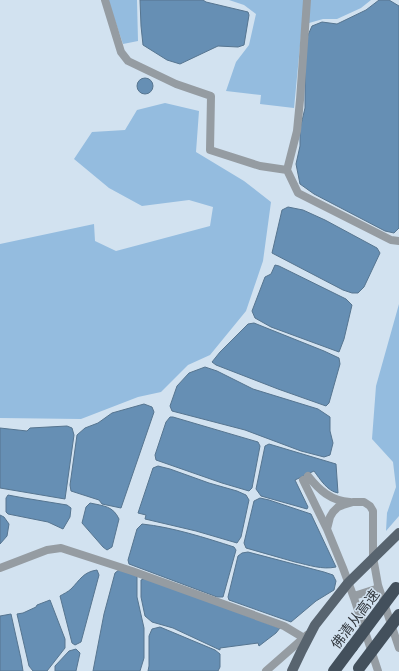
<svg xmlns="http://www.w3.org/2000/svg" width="399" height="671" font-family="Karla,'Noto Sans SC',sans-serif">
	<rect width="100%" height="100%" fill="#d2e2f0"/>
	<path fill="#94bcdf" d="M108 0H137L138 41 123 44Z
		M229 0H371L361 8 337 19H323L302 25 294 108 260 104 261 95 226 91 236 62 249 45 256 14 244 5Z
		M165 103 199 111 196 152 244 181 271 202 263 261 246 311 210 355 188 365 161 392 138 397 81 419 0 418V244L94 224 95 241 116 251 210 226 213 207 189 200 142 206 109 188 74 159 92 132 125 130 137 110Z
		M399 304V516L386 531 387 513 396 487 393 462 372 439 376 386Z"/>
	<path fill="#668fb4" stroke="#567590" d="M140 0H203L206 2 248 12 249 15 244 45 238 47 218 46 180 64 167 60 143 45 141 26Z
		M379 0H389L399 6V228L394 233 385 231 314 194 300 184 296 164 300 146V129L305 108V42L312 26 322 22 337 24 366 10Z
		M137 86a8 8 0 1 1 16 0a8 8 0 1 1-16 0Z
		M288 207 303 210 325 220 377 248 380 253 364 287 358 293H352L343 290 272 253 282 210Z
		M275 265 279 266 346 299 352 305 344 339 339 352 271 327 255 318 252 311 265 277 271 274Z
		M254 323 324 351 339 358 340 364 329 403 326 406 278 389 216 365 212 362 220 352 248 324Z
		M205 367 217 371 253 389 318 409 330 417V431L333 443 330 455 324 457 301 451 245 430 172 411 170 406 177 386 189 373Z
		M144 404 152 407 154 412 121 508 102 504 99 500 71 491 70 485 77 435 85 428 98 423 112 413Z
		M170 417H173L258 442 260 446 252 488 249 491 222 483 156 460 155 455 166 422Z
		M67 426 72 428 74 435 65 499 0 488V428L27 431 30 428Z
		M269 444 336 464 338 493C327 491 320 479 314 471L295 480 308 507 307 509 261 496 256 489 265 446Z
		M158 466 170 469 209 483 237 491 246 495 249 500 241 537 237 543 196 531 145 519 146 515 138 513 153 468Z
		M8 495 24 498 67 505 71 508 70 517 63 529 48 522 8 514 6 512V498Z
		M260 498 269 500 311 514 336 567C322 570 309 565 295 562 279 557 262 553 246 548L244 543 254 501Z
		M90 503C104 506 113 506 119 519L112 547 107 550 103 547 82 523 86 507Z
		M0 515 4 517 9 524 7 536 0 544Z
		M142 524C172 527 206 538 234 547L236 550 223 597H217L129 564 128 560 137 529Z
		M248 552 324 572 333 575 336 581 334 590 316 601 291 622 229 600 228 597 238 556 242 553Z
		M120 569 137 576V597L144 628V658L140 671H93L104 614 115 573Z
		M97 570 99 575 81 642 75 645 72 643 60 596C63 594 68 592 71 589 80 580 83 572 97 570Z
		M146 578 280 628 276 633 259 646 258 643 220 648V650L173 628 152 622 145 616 141 597V580Z
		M50 600 65 639V648L47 671H33L29 666 17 614 23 613 36 607 37 605Z
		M11 614 21 659 23 671H0V616Z
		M160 627 215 650 220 654V667L218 671H148L149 666V636L152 629Z
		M76 649 80 653 76 671H55V666L69 651Z"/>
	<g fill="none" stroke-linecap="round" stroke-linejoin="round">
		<path stroke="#959ca2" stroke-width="8" d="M105 0 121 52 128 61 176 84 211 96 210 150 260 166 287 170 298 193 391 240 399 241
			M287 170 297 131 300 100 307 0
			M308 476C319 490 331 501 350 502
			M303 480 327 529
			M0 568 47 550 61 548 132 571 284 626 304 638
			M354 596 379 588
			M266 671 307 635
			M378 671 354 598 343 568 327 529 330 517 333 512 338 507 343 505 353 502H364L370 506 373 511V557L378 585 399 648"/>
		<path stroke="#58646f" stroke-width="10" d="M292 671 301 652 315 625 348 583 399 533"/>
		<path stroke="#43505c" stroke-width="12" d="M334 671 352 647"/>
		<path stroke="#43505c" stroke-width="12" d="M352 647 396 588
			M359 668 399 615"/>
	</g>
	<g text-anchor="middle" stroke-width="3" stroke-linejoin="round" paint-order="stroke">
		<g font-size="14" fill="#31373d" stroke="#d2e2f0">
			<text transform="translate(355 619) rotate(-53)" y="5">佛清从高速</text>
		</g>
	</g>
</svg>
